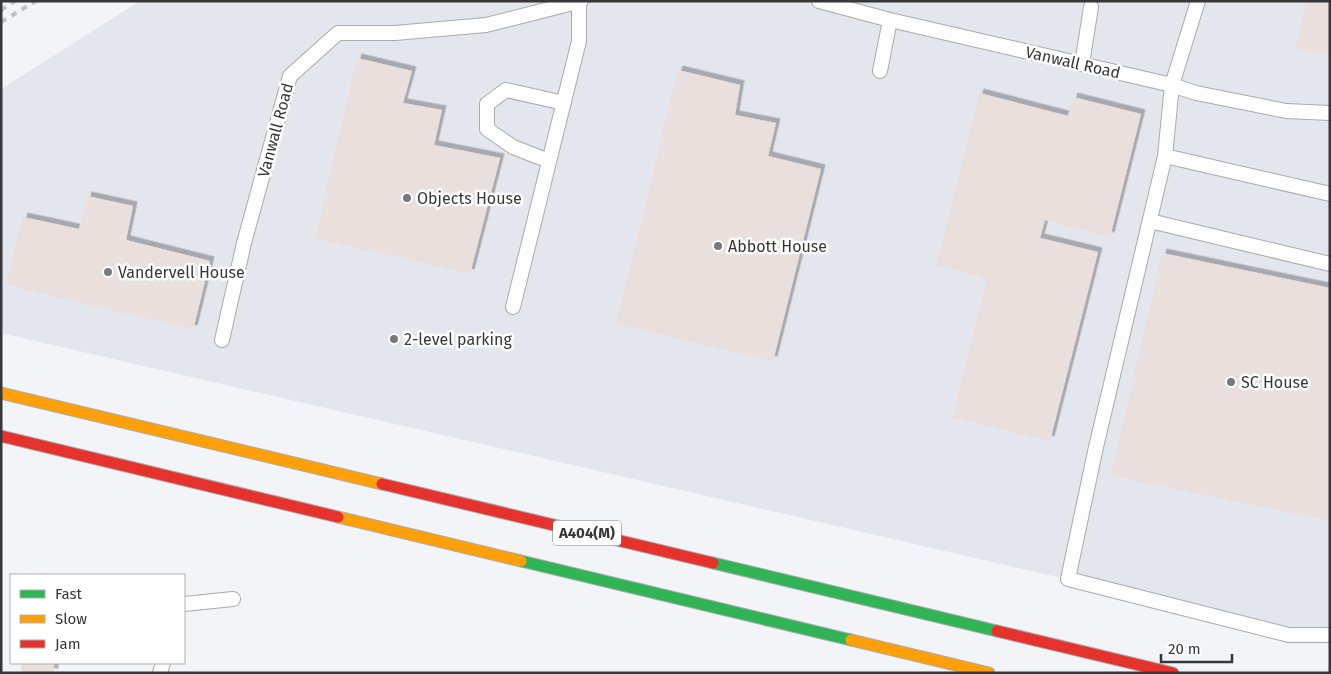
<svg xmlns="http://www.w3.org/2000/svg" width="1331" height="674" font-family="'Fira Sans',sans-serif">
	<defs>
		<filter id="shadow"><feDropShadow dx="4.5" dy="-4.5" stdDeviation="0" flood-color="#0004"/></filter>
	</defs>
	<rect width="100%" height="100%" fill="#f3f4f7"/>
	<path fill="#e4e6ed" d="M140 1H1330V640L1 333V89Z"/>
	<path fill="#e9dfdd" filter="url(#shadow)" d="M1308 1H1330V56L1295 48Z
		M357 58 412 71 403 103 442 110 434 145 500 158 470 274 315 238Z
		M678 70 740 85 735 115 776 123 768 156 821 169 773 361 616 324Z
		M979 93 1068 116 1073 97 1141 114 1110 237 1045 220 1040 238 1098 252 1050 441 952 417 987 278 936 265Z
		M87 196 133 206 126 240 210 261 193 330 5 284 23 217 79 229Z
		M1162 253 1330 288V521L1111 476Z
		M21 663H54V673H22Z"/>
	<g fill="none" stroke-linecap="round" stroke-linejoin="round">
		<g stroke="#aaaaac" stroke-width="16">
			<path id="lane" d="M819 1 890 20 1172 85 1196 93 1286 111 1330 113
				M1198 1 1172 85 1165 156 1096 447 1068 579 1289 635H1330
				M1082 64 1091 7
				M880 71 890 20
				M1165 156 1330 194
				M549 161 513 147 487 129V104L506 90 564 103
				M1150 221 1330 264
				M513 307 579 41V1
				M222 340 244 243 290 76 338 33H395L486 25 581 1
				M184 604 233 599
				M160 673 163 663"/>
		</g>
		<g stroke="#aaaaac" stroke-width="13">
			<path id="fast" d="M521 561 851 640
				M713 563 997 631"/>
		</g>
		<g stroke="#aaaaac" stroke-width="13">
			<path id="slow" d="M1 393 382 484
				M338 517 521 561
				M851 640 989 673"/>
		</g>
		<g stroke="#aaaaac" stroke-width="13">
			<path id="jam" d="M1 436 338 517
				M382 484 713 563
				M997 631 1173 673"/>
		</g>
		<use href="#lane" stroke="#fdfdfe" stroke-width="14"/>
		<use href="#fast" stroke="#30b455" stroke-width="11"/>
		<use href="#slow" stroke="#ff9f0a" stroke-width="11"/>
		<use href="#jam" stroke="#e5322d" stroke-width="11"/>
		<path stroke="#c2c2c3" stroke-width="4" stroke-dasharray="6 6" stroke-linecap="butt" d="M1 10 15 1
			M1 22 36 1"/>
	</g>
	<g fill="#79797c" stroke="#fff" stroke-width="2">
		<circle cx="407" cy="198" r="5"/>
		<circle cx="718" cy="246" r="5"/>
		<circle cx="108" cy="272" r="5"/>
		<circle cx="394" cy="339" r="5"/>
		<circle cx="1231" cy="382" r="5"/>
	</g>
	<g text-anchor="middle" stroke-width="5" stroke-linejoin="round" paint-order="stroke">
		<rect fill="#fff" stroke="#737374" stroke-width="1" x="553" y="520.5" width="68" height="25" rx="4"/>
		<g font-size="15" font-weight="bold" fill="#373739">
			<text x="587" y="538">A404(M)</text>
		</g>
		<g font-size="16" fill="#373739" stroke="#fff">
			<text transform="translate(1073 62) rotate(13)" y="6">Vanwall Road</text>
			<text transform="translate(275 130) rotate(-75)" y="6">Vanwall Road</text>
		</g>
		<g font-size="16" fill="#373739" stroke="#fff" text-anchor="start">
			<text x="417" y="204">Objects House</text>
			<text x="728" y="252">Abbott House</text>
			<text x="118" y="278">Vandervell House</text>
			<text x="404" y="345">2-level parking</text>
			<text x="1241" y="388">SC House</text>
		</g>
	</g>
	<rect width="1331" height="674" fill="none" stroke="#373739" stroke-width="5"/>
	<rect x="10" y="574" width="175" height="90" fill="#ffffff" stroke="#afafb0"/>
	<rect x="20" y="590" width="25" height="8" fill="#30b455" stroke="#afafb0"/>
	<text x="55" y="599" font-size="15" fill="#373739">Fast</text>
	<rect x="20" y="615" width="25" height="8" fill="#ff9f0a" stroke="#afafb0"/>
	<text x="55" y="624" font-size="15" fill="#373739">Slow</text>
	<rect x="20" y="640" width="25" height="8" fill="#e5322d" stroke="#afafb0"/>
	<text x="55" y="649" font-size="15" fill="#373739">Jam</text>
	<path d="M1161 654v8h71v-8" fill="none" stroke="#373739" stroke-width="2.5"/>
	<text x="1168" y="654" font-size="15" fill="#373739" stroke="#ffffff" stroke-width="4" paint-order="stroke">20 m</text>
</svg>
